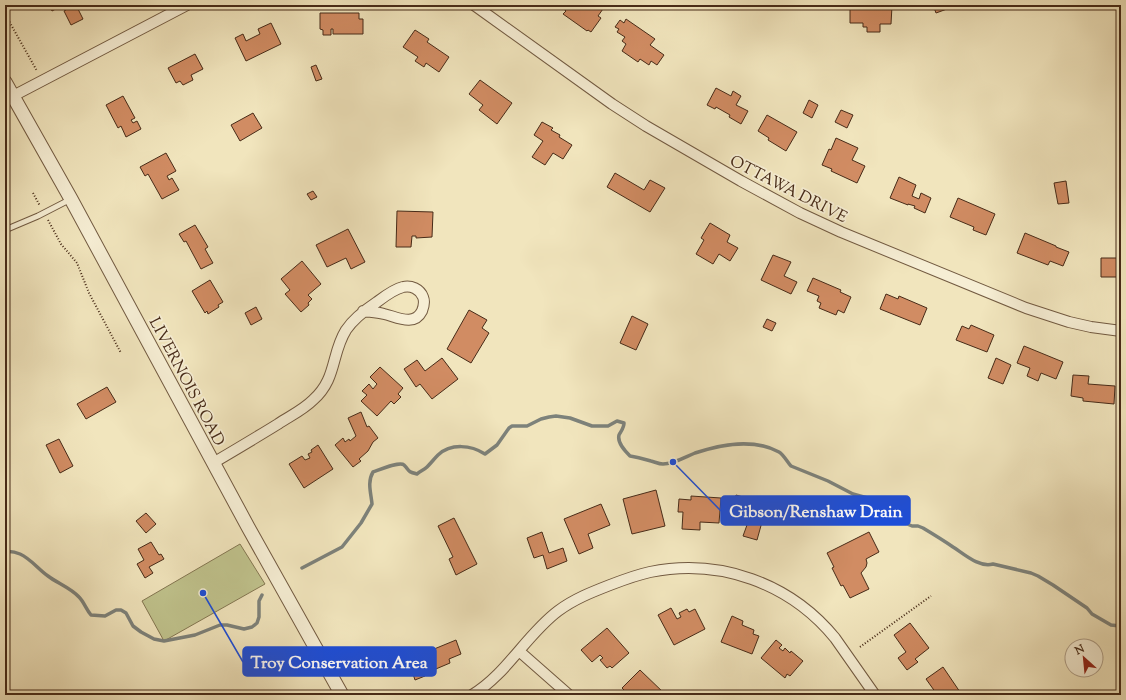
<svg xmlns="http://www.w3.org/2000/svg" width="1126" height="700" font-family="'Sorts Mill Goudy',serif">
	<rect width="100%" height="100%" fill="#f1e5bd"/>
	<filter id="stains"><feTurbulence type="fractalNoise" baseFrequency=".005" numOctaves="4"/><feColorMatrix values="0 0 0 0 .2 0 0 0 0 .09 0 0 0 0 .02 0 0 0 .5 -.17"/></filter>
	<radialGradient id="worn" r=".72"><stop offset=".6" stop-color="#630" stop-opacity="0"/><stop offset="1" stop-color="#630" stop-opacity=".3"/></radialGradient>
	<path fill="#c0c38d" stroke="#847752" d="M240 544 265 584 164 641 142 601Z"/>
	<g fill="none" stroke-linecap="round" stroke-linejoin="round">
		<path stroke="#7d827b" stroke-width="3.5" d="M5 552C10 551 15 552 20 554 31 559 38 569 48 576 57 583 71 588 79 597 84 602 86 609 91 615L105 616 116 610H121L126 613 133 626 141 632 154 639 164 641 195 635 220 625H227L244 629 252 627 257 623 259 617V601L262 595
			M302 568 342 547 361 523 372 504C371 493 367 482 373 472 379 470 400 461 404 465 410 471 406 471 417 474 420 471 424 470 427 467 431 463 434 459 438 455 451 443 471 445 485 454L497 445 509 428 512 426H527L541 419 549 417 556 416 570 418 592 426H608L617 421 624 423C624 428 621 431 619 435 617 443 625 451 630 456 637 457 644 459 651 461 655 462 659 464 663 464 674 464 685 457 695 453 722 444 753 438 779 452 784 455 787 462 791 466L828 481 853 494 871 499 887 508 898 520 912 526H918L923 528C933 534 943 540 953 547 964 554 979 568 993 564L1031 573 1038 576 1053 585 1087 608 1092 614 1111 625 1120 626 1121 628"/>
	</g>
	<path fill="#d18c63" stroke="#472b18" d="M49 5H63L52 11Z
		M64 5H71L72 7 76 5 83 19 71 25 64 11 66 10Z
		M559 5H603L605 6 598 16 601 18 591 32 588 30 587 31 563 14 566 11Z
		M864 5 892 6 891 24H880V32H867V27H863V23H850V8L864 9Z
		M933 5H958L936 13Z
		M320 13H359V19H363V34H333V29H331V35H323V30L320 29Z
		M626 19 655 39 650 45 664 55 657 65 651 61 649 65 640 59 638 62 622 51 626 44 622 41 625 37 617 32 619 29 615 27 620 20 624 23Z
		M271 23 281 44 246 61 235 38 243 34 246 41 260 34 258 29Z
		M415 30 429 39 427 42 449 57 439 72 426 63 424 67 415 61 418 57 403 47Z
		M195 54 203 69 191 75 193 80 183 85 180 81 176 83 168 68Z
		M316 65 322 79 316 81 311 67Z
		M480 80 512 103 497 124 479 110 483 105 469 94Z
		M716 88 731 96 733 91 741 96 736 105 748 111 741 124 729 117 730 115 716 107 715 109 707 105Z
		M123 96 135 118 131 120 133 123 137 121 141 129 126 137 121 126 118 128 106 105Z
		M809 100 818 105 812 118 803 113Z
		M841 110 853 115 847 128 835 122Z
		M253 113 262 128 240 141 231 125Z
		M767 115 797 132 786 151 768 140 769 138 758 131Z
		M542 122 553 128 551 130 560 135 559 137 572 145 563 159 553 153 545 165 532 157 543 141 534 135Z
		M836 138 858 148 852 160 865 166 857 183 831 171 832 169 822 165 829 149 831 150Z
		M166 153 176 171 167 176 169 180 172 178 179 190 162 199 148 174 145 176 140 167Z
		M615 173 644 190 650 180 665 188 650 212 607 187Z
		M899 177 916 185 912 196 919 199 921 193 931 198 925 213 914 208 915 206 908 204V205L890 198Z
		M1066 181 1069 203 1058 204 1054 183Z
		M313 191 317 197 311 200 307 194Z
		M958 198 995 214 986 235 973 230 974 227 950 217Z
		M397 211 433 212 432 237 416 238V236H412L411 247H396Z
		M710 223 730 235 727 242 738 248 730 261 719 254 713 264 696 254 704 240 701 238Z
		M195 225 208 247 205 249 213 263 201 269 186 241 184 242 179 234Z
		M348 229 365 262 351 269 346 258 327 267 316 245Z
		M1025 233 1056 246V247L1069 252 1063 266 1050 261 1048 265 1017 253Z
		M773 255 791 262 784 276 797 282 791 294 761 280Z
		M1101 258H1121V277H1101Z
		M302 261 321 284 308 295 312 299 308 303 309 305 301 312 285 294 290 290 281 279Z
		M813 278 841 290 840 292 851 297 844 313 838 310 836 315 819 308 821 303 817 301 819 296 807 291Z
		M210 280 223 302 218 305 219 307 208 314 207 311 205 313 192 291Z
		M886 294 898 299 899 296 927 308 920 325 880 309Z
		M256 307 262 319 251 325 245 313Z
		M469 310 487 320 482 328 489 333 471 363 447 349Z
		M632 316 648 324 636 350 620 343Z
		M767 319 776 323 772 331 763 327Z
		M971 325 994 335 987 352 956 340 962 326 969 329Z
		M1024 346 1063 362 1056 379 1041 373 1038 381 1027 376 1030 368 1017 363Z
		M442 358 458 379 432 399 420 384 416 387 404 369 417 360 425 371Z
		M996 358 1011 365 1003 384 988 378Z
		M380 367 403 388 398 394 401 397 394 404 391 401 377 416 361 401 367 395 362 391 369 384 373 389 377 384 370 377Z
		M1073 375 1089 376 1088 384 1115 386 1114 404 1083 401V398L1071 396Z
		M107 387 116 402 86 419 77 404Z
		M361 412 367 427 369 426 378 438 373 442 368 451 359 459 361 461 353 467 335 445 343 438 345 442 349 439 350 441 356 436 348 418Z
		M59 439 73 466 60 473 46 445Z
		M318 445 333 469 304 488 289 464 302 456 305 460 310 458 308 454 312 452 311 450Z
		M656 490 665 526 632 534 623 499Z
		M736 495 767 504 757 540 743 536 747 525 735 522 737 518 730 516Z
		M691 496 721 498 719 523 700 522V530L682 529 683 512H678L679 499 691 500Z
		M601 504 610 525 588 534 593 548 579 554 564 519Z
		M146 513 156 524 146 533 136 521Z
		M454 518 477 564 456 575 449 559 453 557 438 526Z
		M542 532 549 553 563 548 567 561 547 569 543 555 534 558 527 538Z
		M869 532 879 552 866 559 867 563 866 567 861 573 869 589 850 598 843 585 841 586 832 568 834 567 827 553Z
		M151 542 159 555 161 554 164 559 149 567 153 573 145 578 137 564 144 560 138 549Z
		M671 608 677 619 681 617 679 613 687 609 689 612 695 609 705 629 674 645 658 615Z
		M732 616 743 621 742 625 754 630 753 634 759 636 752 654 721 642Z
		M910 623 929 648 915 659 918 662 907 670 898 658 906 652 894 635Z
		M607 628 629 653 612 668 610 666 607 668 600 660 603 658 600 655 592 662 581 650Z
		M456 640 461 654 449 659 450 663 424 674 425 676 415 680 413 674 411 675 405 661Z
		M776 640 782 645 779 648 783 651 785 648 790 653 791 651 803 661 790 676 787 674 785 678 761 658Z
		M943 667 960 692 955 695H933L936 693 926 679Z
		M640 670 665 694 664 695H629L622 688Z"/>
	<g fill="none" stroke-linecap="round" stroke-linejoin="round">
		<g stroke="#725a41" stroke-width="7">
			<path id="service" d="M5 230 38 216 71 199"/>
		</g>
		<g stroke="#725a41" stroke-width="12">
			<path id="minor" d="M474 5 612 104 646 126 741 181 800 213 841 232 1026 308 1069 322 1091 327 1121 331
				M13 96 187 5
				M213 463C235 450 257 437 278 424 290 416 303 410 313 400 337 379 331 354 346 330 354 318 365 310 377 302 385 296 394 289 403 287 411 285 420 289 423 297 425 302 424 306 422 311 414 327 397 317 384 314 377 312 370 312 363 311
				M519 651 569 695
				M472 695C507 674 526 635 558 611 574 599 592 592 610 585 623 580 636 575 650 572 720 558 790 583 835 638L875 695"/>
		</g>
		<g stroke="#725a41" stroke-width="15">
			<path id="tertiary" d="M5 82 71 199 248 527 342 695"/>
		</g>
		<path stroke="#472b18" stroke-width="2" stroke-dasharray="1 2" stroke-linecap="butt" d="M5 14 37 71
			M33 193 40 206
			M48 220 61 244 77 263 89 293 121 353
			M860 647 931 596"/>
		<use href="#service" stroke="#f6eed4" stroke-width="5"/>
		<use href="#minor" stroke="#f6eed4" stroke-width="10"/>
		<use href="#tertiary" stroke="#f6eed4" stroke-width="13"/>
	</g>
	<g text-anchor="middle" stroke-width="3.5" stroke-linejoin="round" paint-order="stroke">
		<g font-size="16" fill="#472b18" stroke="#f6eed4">
			<text transform="translate(789 188) rotate(27)" y="6">OTTAWA DRIVE</text>
			<text transform="translate(188 381) rotate(62)" y="6">LIVERNOIS ROAD</text>
		</g>
	</g>
	<path fill="none" stroke="#1d4ed8" stroke-width="1.5" d="M673 462L721 511M203 593L243 662"/>
	<g fill="#1d4ed8" stroke="#f6eed4" stroke-width="1.5">
		<circle cx="673" cy="462" r="4"/>
		<circle cx="203" cy="593" r="4"/>
	</g>
	<g fill="#1d4ed8" stroke="#1d4ed8" stroke-width="1.5">
		<rect x="721" y="496" width="189" height="29" rx="4"/>
		<rect x="243" y="647" width="193" height="29" rx="4"/>
	</g>
	<g font-size="17" text-anchor="middle" font-weight="bold" fill="#fff">
		<text x="816" y="517">Gibson/Renshaw Drain</text>
		<text x="339" y="668">Troy Conservation Area</text>
	</g>
	<rect width="1126" height="700" fill="none" stroke="#f1e5bd" stroke-width="20"/>
	<rect x="6" y="6" width="1114" height="688" fill="none" stroke="#472b18" stroke-width="2"/>
	<rect x="10" y="10" width="1106" height="680" fill="none" stroke="#472b18"/>
	<g transform="translate(1084 658) rotate(333)"><circle r="19" fill="#f6eed4" stroke="#b0a089"/>
	<path d="M0-3L7 15L0 10L-7 15Z" fill="#8f2418"/>
	<text y="-6" font-size="11" font-weight="bold" text-anchor="middle" fill="#472b18">N</text>
	</g>
	<rect width="100%" height="100%" filter="url(#stains)"/>
	<rect width="100%" height="100%" fill="url(#worn)"/>
</svg>
